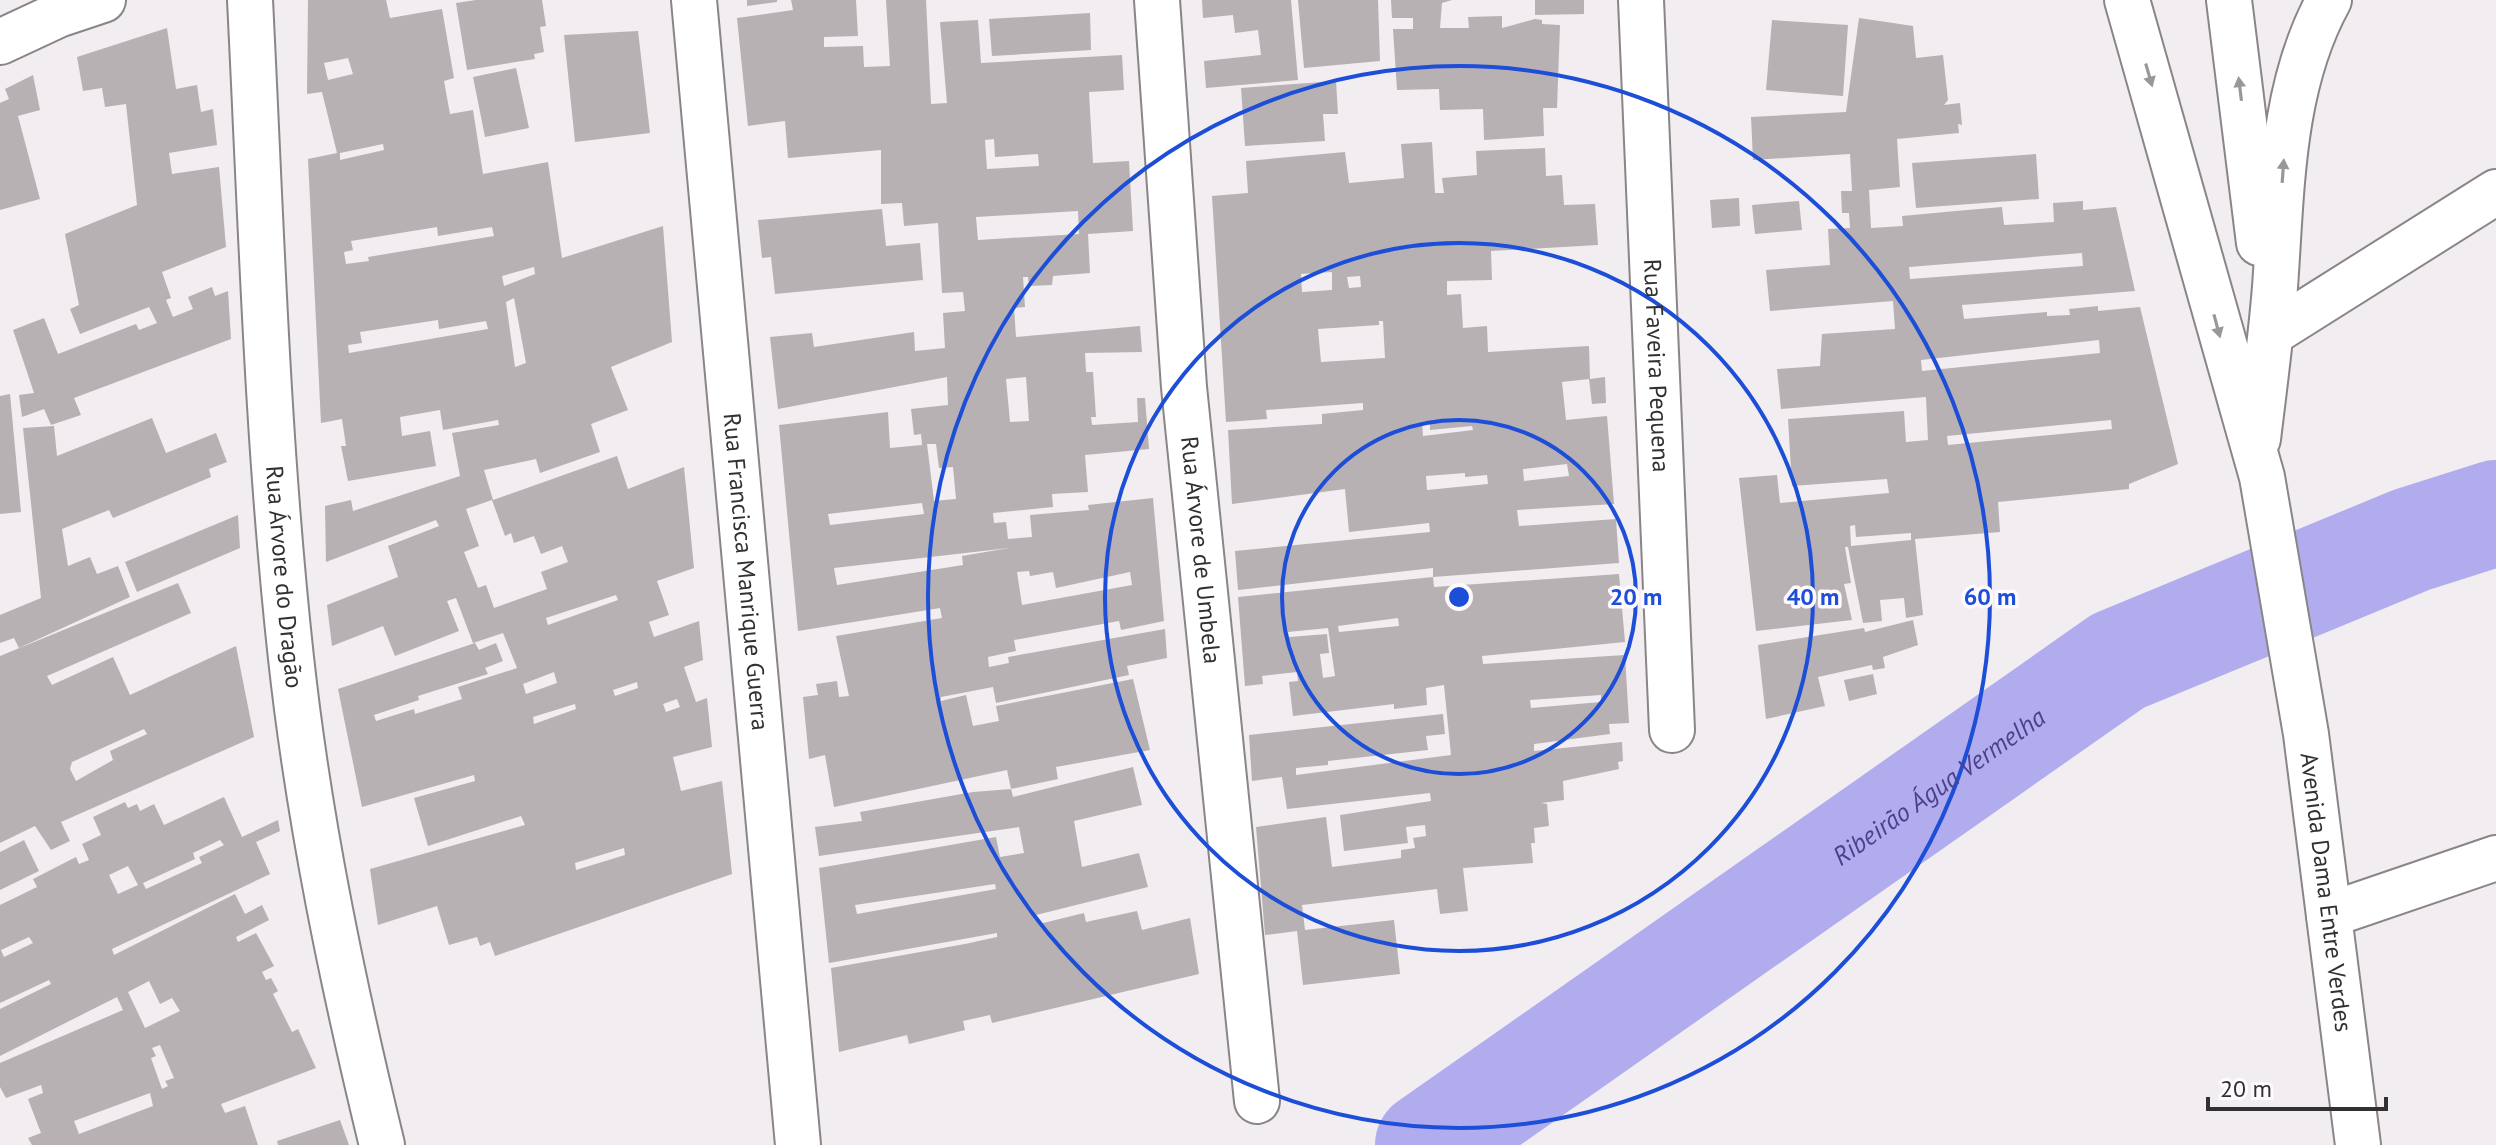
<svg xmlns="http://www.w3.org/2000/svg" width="2496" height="1145" font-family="'PT Sans',sans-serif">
	<rect width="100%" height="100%" fill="#f1edf0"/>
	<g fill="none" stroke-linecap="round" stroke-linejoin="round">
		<path stroke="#b0aced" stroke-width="106" id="s1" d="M1428 1145 2118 661 2411 540 2496 513"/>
	</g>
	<path fill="#b7b1b3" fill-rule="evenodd" d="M308 0H386L390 18 442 9 454 78 444 81 450 114 473 110 483 174 548 162 562 258 663 226 672 342 611 367 628 410 591 424 600 452 540 473 536 459 484 470 493 500 617 456 628 489 684 467 694 568 657 581 669 615 649 622 654 637 699 621 703 660 684 667 696 702 707 698 712 747 673 757 681 791 722 781 732 874 495 956 490 942 480 946 477 937 449 945 437 906 378 925 370 869 525 825 521 816 428 846 414 798 475 781 474 775 362 807 338 689 475 643 479 650 496 643 503 661 485 668 488 674 418 696 419 700 374 715 376 721 414 709 415 714 462 699 458 687 517 668 503 633 473 643 456 598 447 601 459 631 395 656 383 626 332 646 327 605 398 577 388 546 439 526 436 520 326 562 325 506 351 500 353 511 460 476 452 433 499 425 498 420 443 430 440 410 400 417 402 436 430 431 436 466 348 481 341 446H346L342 419 321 423 308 159 337 153 322 92 307 94ZM348 58 353 74 328 80 324 63ZM383 144 384 150 340 160V153ZM437 227 438 236 492 227 494 236 368 257 369 261 346 264 344 252 353 250 351 241ZM534 267 535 274 504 286 502 276ZM514 298 526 363 515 367 506 302ZM438 320 439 329 486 321 488 329 349 353 348 345 362 343 360 332ZM492 500 505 536 511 533 514 543 534 536 541 554 562 546 568 562 541 572 547 589 494 608 486 585 478 588 464 552 479 546 466 509ZM616 595 618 600 548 625 546 618ZM554 672 557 683 526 694 523 684ZM637 682 638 688 615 696 613 690ZM677 699 680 707 666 712 663 704ZM575 704 576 709 534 724 533 717ZM624 848 625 855 576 870 575 863Z
		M476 0H542L546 26 540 27 544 52 534 54 535 59 467 70 456 3Z
		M747 0H777V2L747 6Z
		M791 0H856L858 36 824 37V47L863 46 864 67 890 66 886 0H926L931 104 947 103 940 22 978 20 981 63 1122 55 1124 90 1089 92 1093 163 1129 161 1133 231 1088 234 1090 273 1053 276 1052 285 1029 286 1028 277H1023L1025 307 1014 308 1016 337 1140 326 1142 352 1085 353 1086 372H1093L1096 417H1091L1092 425 1138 422 1137 398H1145L1149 449 1085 455 1088 492 1052 494 1053 507 993 513 994 523 1006 522 1008 539 1032 537 1030 515 1089 510 1088 505 1153 498 1164 621 1121 630 1119 621 1014 640 1016 651 988 657 989 667 1009 663 1008 657 1165 629 1167 658 1127 666 1129 675 996 703 993 687 941 697V701L966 695 973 726 999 721 996 706 1133 679 1150 750 1056 767 1058 779 1011 789 1007 770 834 807 825 755 809 759 803 697 818 695 816 684 837 681 839 697 849 696 836 636 942 618 940 608 798 631 779 425 888 412 890 448 922 445 921 434 914 435 911 409 948 405 947 377 778 409 770 337 812 333 814 347 914 332 915 351 945 348 943 313 965 311 963 292 942 293 938 223 904 226 902 203 881 204V150L788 158 785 121 748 126 737 18 793 10ZM994 139 995 157 1038 154 1039 166 987 169 985 140ZM1078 211 1079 234 978 240 976 217ZM1026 377 1029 421 1010 422 1006 379ZM927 444H936L939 468 953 467 956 499 934 501ZM922 503 924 514 830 525 828 514ZM1009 548 962 556 963 565 837 585 834 568ZM1029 571 1030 576 1053 572 1056 588 1130 572 1132 585 1022 605 1017 572Z
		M1202 0H1291L1298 80 1206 88 1204 61 1261 55 1258 30 1235 33 1233 15 1203 18Z
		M1298 0H1378L1380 61 1304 68Z
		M1391 0H1452L1442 3 1440 28H1469L1468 17 1502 16V28L1535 19 1542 20V24L1560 25 1557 108H1543L1544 136 1484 140 1483 109 1440 110 1439 89 1397 90 1393 29H1413V18H1392Z
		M1535 0H1584V14L1535 15Z
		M1090 13 1091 50 992 56 989 19Z
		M1859 18 1913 26 1916 58 1943 55 1948 100 1944 105 1960 103 1962 125 1958 124 1959 133 1897 139 1900 187 1869 190 1871 228 1903 226 1902 216 1956 211 2002 207 2004 225 2054 222 2053 203 2083 201V210L2116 207 2135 291 1962 305 1964 319 2047 312V316L2070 315 2069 309 2098 306V311L2140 307 2178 464 2129 484V489L1998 502 2000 532 1915 539 1923 615 1906 618 1904 598 1880 600 1882 621 1863 623 1848 547H1845L1851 583 1844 584 1852 620 1756 631 1739 478 1777 475 1780 503 1889 493 1887 479 1792 486 1788 419 1904 411 1906 442 1928 440 1926 397 1781 409 1777 369 1820 366 1822 334 1895 329 1893 301 1770 311 1766 270 1830 265 1828 229 1850 228 1849 213H1842L1841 191H1852L1850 154 1753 160 1751 117 1846 112ZM2082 253 2083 266 1910 279 1909 267ZM2099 340 2100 353 1922 371 1921 360ZM2111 420 2112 429 1948 445 1947 436ZM1855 525 1856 537 1911 533V540L1851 546 1850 526Z
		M1772 20 1848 25 1843 96 1766 90Z
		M167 28 176 89 197 85 201 112 213 109 217 145 169 153 172 174 219 167 226 247 162 272 171 298 166 300 173 317 193 309 188 297 212 287 215 296 228 291 231 339 74 398 81 415 51 425 44 409 22 417 19 395 34 393 13 330 44 318 58 354 136 324 139 330 157 323 149 307 80 334 70 309 79 305 65 234 137 205 126 104 105 107 102 88 83 91 77 57Z
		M638 31 650 133 575 142 564 35Z
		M516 68 529 128 485 137 473 77Z
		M33 75 40 110 18 116 40 199 0 210V103L9 99 5 89Z
		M1336 81 1338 114H1323L1325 141 1245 146 1241 88Z
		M1432 142 1435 193H1444L1442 178 1477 175 1476 151 1545 148 1546 176 1562 175 1564 205 1595 204 1598 245 1491 251 1492 280 1447 281V295L1461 294 1463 328 1487 326 1488 352 1589 346 1590 379 1605 377 1606 403 1592 404 1589 379 1562 382 1566 420 1607 416 1614 504 1517 510 1519 526 1616 519 1619 563 1433 577 1434 587 1619 574 1625 642 1482 656 1483 664 1625 655 1629 723 1609 724 1610 734 1534 744V751L1622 742 1623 761 1618 762 1619 769 1563 781 1564 800 1541 803 1547 804 1549 826 1534 828 1535 843H1531L1533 863 1463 868 1468 911 1440 914 1437 889 1302 905 1305 930 1394 920 1400 974 1303 985 1297 931 1265 935 1256 827 1326 817 1332 867 1401 858V850L1415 848 1413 838 1426 836 1425 825 1406 827 1408 843 1344 851 1340 815 1431 801 1430 793 1287 809 1282 777 1252 781 1249 735 1443 714 1445 734 1426 736 1428 750 1328 761V765L1296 768V775L1451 755 1444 685 1426 688 1427 705 1394 709V704L1293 716 1289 682 1298 681 1297 672 1262 676 1263 684 1245 686 1238 597 1433 577V568L1238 590 1235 551 1430 532 1429 523 1349 532 1345 489 1232 504 1228 430 1322 424V414L1363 410V403L1266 410 1267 419 1226 422 1212 196 1248 193 1246 161 1345 152 1349 183 1404 178 1401 144ZM1332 272V290L1302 292 1301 274ZM1360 276 1361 287 1349 288 1347 277ZM1379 321H1383L1385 358 1321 362 1318 329 1379 325ZM1430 421V430L1472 426 1473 430 1423 436 1422 422ZM1567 464 1569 476 1524 481 1523 469ZM1465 473V477L1487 475 1488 484 1427 490 1426 476ZM1398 618 1399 626 1339 632 1338 626ZM1328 628 1335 676 1323 678 1320 654 1329 653 1327 634 1289 637 1288 632ZM1601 695V702L1531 708 1530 700Z
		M2036 154 2039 199 1916 208 1912 163Z
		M1739 198 1740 226 1712 228 1710 200Z
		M1799 201 1802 230 1755 234 1752 205Z
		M882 209 886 246 920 243 923 280 775 294 771 257 762 258 758 220Z
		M10 394 21 512 0 514V396Z
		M152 418 166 453 216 433 227 462 209 469 211 477 137 508 113 518 109 510 62 529 68 566 90 557 97 574 118 566 130 597 19 648 14 638 0 643V615L41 598 23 428 54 426 57 456Z
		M238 515 240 548 137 592 125 562Z
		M178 583 191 613 47 676 52 685 113 657 130 695 236 646 254 737 61 822 70 841 51 850 35 826 0 843V656ZM144 729 147 734 110 751 113 760 76 781 70 769 72 762Z
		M1913 620 1918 645 1883 657 1885 668 1873 670 1872 665 1818 677 1825 706 1766 719 1758 645 1864 628 1865 632Z
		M1873 674 1877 694 1849 701 1844 680Z
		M1133 767 1142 805 1074 821 1082 867 1139 853 1148 887 1036 915 1039 924 1084 913 1086 922 1137 911 1142 930 1190 918 1199 974 992 1023 990 1015 963 1021 965 1030 909 1044 907 1035 839 1052 831 968 965 944 997 937V933L829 963 819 868 996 837 1000 857 1024 853 1019 827 819 856 815 827 862 821 860 812 973 792 1011 789 1013 797ZM995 884 996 889 857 914 855 905Z
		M224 797 242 837 278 820 280 831 256 842 270 874 112 949 114 955 235 894 245 914 262 905 269 920 236 937 238 942 256 933 274 966 262 972 266 980 271 978 278 991 273 994 292 1032 298 1029 316 1068 221 1104 225 1113 245 1106 258 1145H32L28 1138 41 1133 28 1099 43 1093 41 1085 6 1098 0 1087V1063L123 1010 117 997 0 1056V1009L51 984 49 980 0 1003V905L37 887 33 879 76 857 79 864 89 860 82 844 101 835 93 817 125 802 128 808 137 804 140 811 154 804 164 825ZM220 840 224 845 199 857 202 863 146 889 143 883 195 859 193 853ZM128 866 138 885 118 894 109 875ZM29 937 33 943 4 957 1 950ZM149 981 160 1004 172 998 180 1011 145 1028 128 992ZM160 1045 174 1078 165 1081 168 1086 162 1089 151 1058 156 1056 152 1048ZM150 1093 153 1106 79 1134 74 1121Z
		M24 840 39 871 0 890V852Z
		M340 1120 349 1145H278L277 1141Z"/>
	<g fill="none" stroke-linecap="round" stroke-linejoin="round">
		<g stroke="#898588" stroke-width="48">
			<g id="minor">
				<path id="s2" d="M250 0C261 219 267 440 291 658 309 822 343 985 382 1145"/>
				<path id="s3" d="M694 0 798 1145"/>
				<path id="s4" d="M1157 0 1184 387 1257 1101"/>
				<path id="s5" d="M1641 0 1672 730"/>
				<path id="s6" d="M2127 0 2262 477 2306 734 2358 1145"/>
				<path d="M2229 0 2259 243"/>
				<path d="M0 42 58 15 103 0"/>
				<path d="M2272 333 2496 192"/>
				<path d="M2258 439C2264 388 2271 338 2275 287 2282 190 2281 87 2329 0"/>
				<path d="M2329 915 2496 858"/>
			</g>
		</g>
		<use href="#minor" stroke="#fff" stroke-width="44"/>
	</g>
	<defs><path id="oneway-solid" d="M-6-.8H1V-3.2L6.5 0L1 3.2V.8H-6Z" transform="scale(2)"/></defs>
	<g fill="#989898">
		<use href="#oneway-solid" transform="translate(2149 75) rotate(74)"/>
		<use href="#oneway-solid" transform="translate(2240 89) rotate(-97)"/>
		<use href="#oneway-solid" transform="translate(2283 171) rotate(-86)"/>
		<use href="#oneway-solid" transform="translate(2217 326) rotate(75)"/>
	</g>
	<g fill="none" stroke="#1d4ed8" stroke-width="4">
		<circle cx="1459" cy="597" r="177"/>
		<circle cx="1459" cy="597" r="354"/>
		<circle cx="1459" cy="597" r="531"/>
	</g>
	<g text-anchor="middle" stroke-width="7" stroke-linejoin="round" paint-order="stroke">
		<g font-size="24" fill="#323132" stroke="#fefafd">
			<text dy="8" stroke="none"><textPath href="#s5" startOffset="366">Rua Faveira Pequena</textPath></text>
			<text dy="8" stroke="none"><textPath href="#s4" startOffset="552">Rua Árvore de Umbela</textPath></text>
			<text dy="8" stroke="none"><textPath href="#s3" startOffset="574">Rua Francisca Manrique Guerra</textPath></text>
			<text dy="8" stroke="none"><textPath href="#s2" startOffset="578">Rua Árvore do Dragão</textPath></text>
			<text dy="8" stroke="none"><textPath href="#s6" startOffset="916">Avenida Dama Entre Verdes</textPath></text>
		</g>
		<g font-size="26" font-style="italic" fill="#4d418e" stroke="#fefafd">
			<text dy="9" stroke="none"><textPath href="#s1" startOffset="624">Ribeirão Água Vermelha</textPath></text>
		</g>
	</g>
	<circle cx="1459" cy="597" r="12" fill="#1d4ed8" stroke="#fefafd" stroke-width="4"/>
	<g font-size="24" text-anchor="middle" font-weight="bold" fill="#1d4ed8" stroke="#fefafd" stroke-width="7" stroke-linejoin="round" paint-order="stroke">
		<text x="1636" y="605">20 m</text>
		<text x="1813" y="605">40 m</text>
		<text x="1990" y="605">60 m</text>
	</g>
	<path d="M2208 1097v12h178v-12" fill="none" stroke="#323132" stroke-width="4"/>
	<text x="2220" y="1097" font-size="24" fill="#323132" stroke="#fefafd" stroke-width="6" paint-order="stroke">20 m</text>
</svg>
